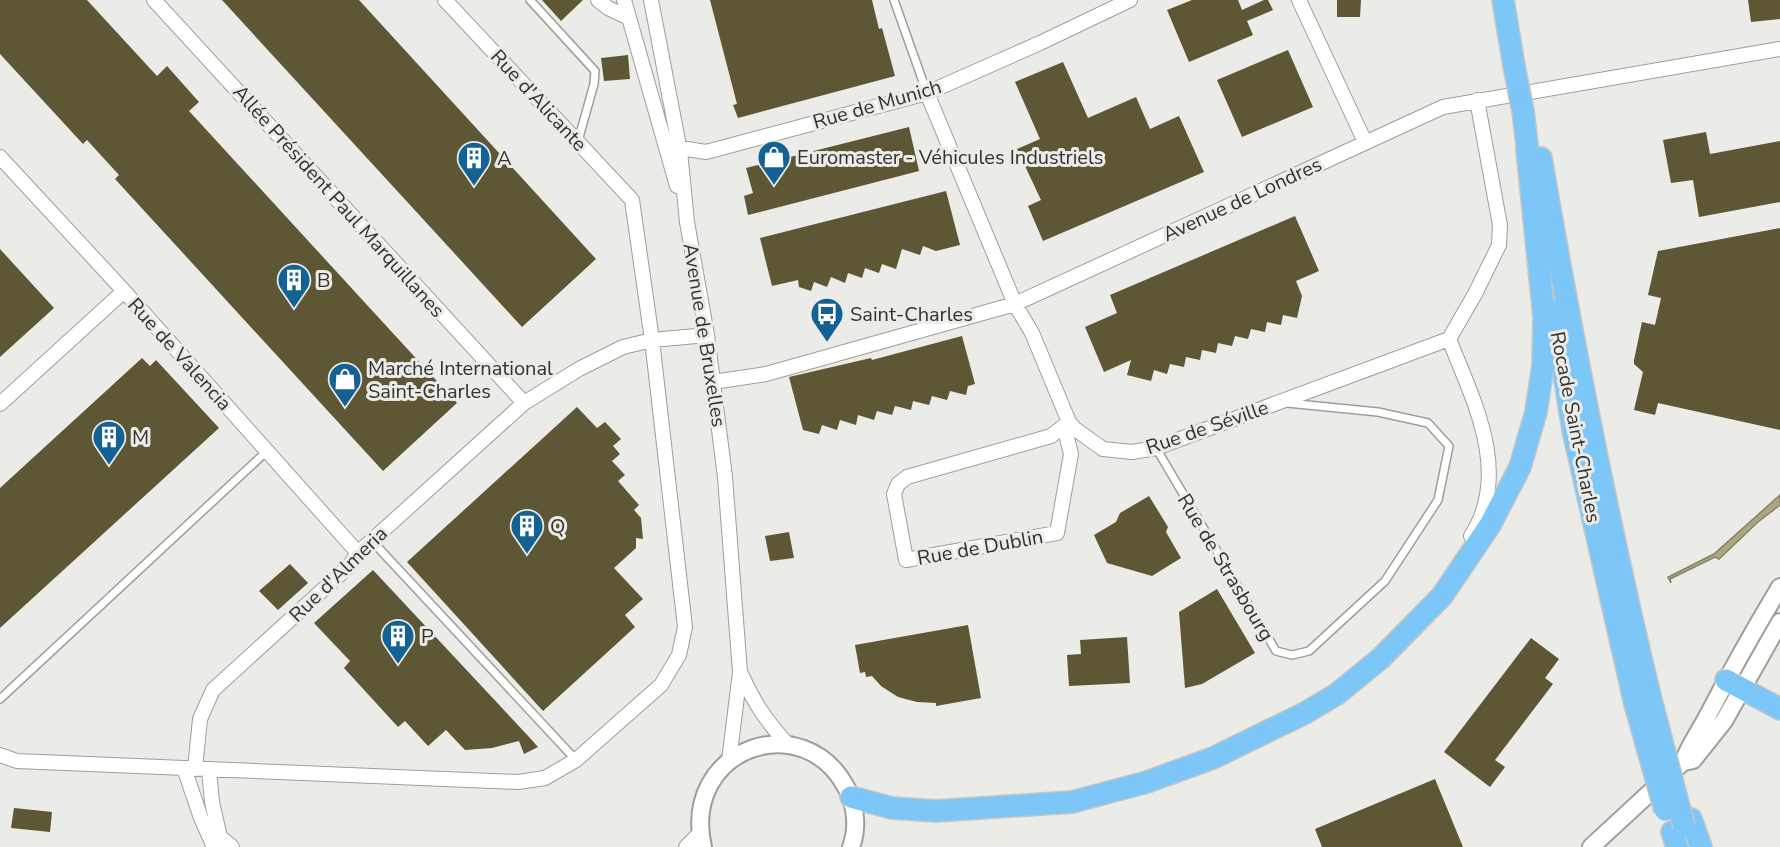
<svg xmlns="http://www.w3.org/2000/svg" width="1780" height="847" font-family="'Nunito Sans',sans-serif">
	<rect width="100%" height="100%" fill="#ebebe7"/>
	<path fill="#ada682" stroke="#888369" stroke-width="1.5" d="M1780 495V505L1758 522 1719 559 1715 557 1670 579 1671 583 1668 577 1714 554Z"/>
	<path fill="#5d5735" d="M0 0H87L157 76 167 66 199 102 189 111 457 403 383 471 115 179 119 175 87 140 83 144 0 54Z
		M222 0H359L596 259 522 327Z
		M542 0H583L561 21Z
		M710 0H872L879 29 882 28 895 76 738 118 733 105 737 104Z
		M1192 0H1238L1242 10 1264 0H1268L1273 10 1247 21 1253 35 1189 62 1167 10Z
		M1337 0H1361L1360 17H1337Z
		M1748 0H1780V19L1751 22Z
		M1288 50 1313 107 1242 137 1217 80Z
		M628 55 630 79 604 81 601 58Z
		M1063 62 1088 118 1136 97 1150 129 1179 116 1204 172 1043 241 1028 206 1041 200 1017 149 1040 139 1015 82Z
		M909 127 919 171 748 215 744 196 753 193 746 168Z
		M1706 132 1710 154 1780 141V202L1699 217 1693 180 1671 183 1663 140Z
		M946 191 960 245 936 251 923 246 920 255 902 249 896 269 882 264 879 273 865 268 862 278 848 273 845 283 831 277 827 287 814 282 811 291 799 287 798 280 772 286 760 238Z
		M1295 216 1319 271 1296 281 1302 296 1297 318 1283 315 1281 325 1267 322 1265 332 1251 329 1248 339 1235 336 1232 346 1218 343 1216 353 1202 350 1200 360 1186 357 1184 367 1170 364 1167 374 1154 370 1151 381 1127 375 1131 360 1104 372 1085 327 1117 313 1110 295Z
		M1780 228V430L1658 403 1655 415 1634 410 1643 372 1634 364V360L1642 322 1655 325 1661 298 1648 295 1658 251Z
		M0 249 54 308 0 357Z
		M962 336 975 384 968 386 966 395 950 391 947 400 932 396 929 405 913 401 911 410 895 406 892 415 877 411 874 420 858 415 856 425 840 420 837 430 822 425 819 434 803 430 789 377 871 358 872 360Z
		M142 358 150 366 156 360 219 428 0 628V488Z
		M577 407 597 428 605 422 621 439 613 446 620 454 612 461 625 475 618 481 639 505 634 510 641 518 643 539 636 538V548L614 568 643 599 625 615 635 627 543 711 407 562Z
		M1149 496 1168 527 1166 532 1181 558 1152 576 1107 563 1094 535 1116 522 1120 513Z
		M789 532 794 558 770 561 765 536Z
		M290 564 308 583 278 610 259 591Z
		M373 570 530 738 538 747 524 754 519 741 492 748 465 750 446 730 428 746 405 721 398 727 344 668 350 661 314 623Z
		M1217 589 1255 653 1202 684 1185 688 1179 612Z
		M968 625 981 698 936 706V703L917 702 898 697 881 686 872 676 866 677 865 672 860 673 855 645Z
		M1127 637 1130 683 1069 686 1067 655 1081 654 1080 640Z
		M1531 638 1559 659 1545 678 1553 684 1495 760 1505 767 1490 787 1444 752Z
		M1435 779 1463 847H1322L1315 829Z
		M14 808 52 812 50 832 11 828Z"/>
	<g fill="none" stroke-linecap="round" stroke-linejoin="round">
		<g stroke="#9f9e9b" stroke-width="10">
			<path id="service" d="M530 0 595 71 594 84 578 141
				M894 0 927 93
				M1156 448 1276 651 1292 655 1309 651 1385 581 1438 500 1449 446 1428 423 1378 412 1287 403
				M372 541 576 760
				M0 699 267 451"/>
		</g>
		<g stroke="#9f9e9b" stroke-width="16">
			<path id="minor" d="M154 0 524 403
				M598 0 608 8 629 18
				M624 0 677 186
				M651 0 680 151 687 222 707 335 725 477 740 672 729 761
				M1299 0 1365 142
				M927 93 1015 304 1032 333 1069 422 1075 429 1103 449 1132 452 1156 448 1449 339 1475 294 1499 245 1500 225 1477 100
				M680 151 687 149 706 152 927 93 1040 43 1130 0
				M0 157 124 291 358 553
				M1449 339C1473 400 1512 473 1471 536
				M713 382 766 374 1015 304 1443 107 1780 49
				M0 404 124 291
				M1064 426 1071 454 1057 533 906 560 894 494 898 484 907 477 1051 436 1069 422
				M740 672C755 704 764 718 788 745
				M0 755 17 761 518 782 545 778 576 760 661 685 679 655 685 627 652 340 632 200 445 0
				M184 768 201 818 214 847
				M195 769 200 719 213 690 349 566 358 553 524 403 579 369 623 347 652 340 707 335
				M209 770 212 802 220 837 232 847
				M686 847 700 833"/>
		</g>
		<g stroke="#9f9e9b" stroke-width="20">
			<path id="tertiary" d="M1684 762 1693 760 1724 721 1780 622
				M703 847C680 748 804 705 847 789 856 806 858 829 851 847
				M1591 847 1683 762C1689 746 1699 732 1707 717 1730 673 1754 630 1780 587"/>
		</g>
		<g stroke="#c6c6c5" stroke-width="24">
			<path id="primary" d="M1503 0 1514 66
				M1523 111 1529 161
				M1541 158C1572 339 1607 518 1650 696
				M1554 310 1573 430 1635 704
				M1726 680 1780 709
				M851 797 892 808 936 811 1072 802 1147 782 1213 758 1305 713 1337 694 1381 658 1442 596 1490 525 1520 467 1536 412 1543 365 1544 317 1527 149
				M1691 819 1701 847
				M1672 832 1677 847"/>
		</g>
		<use href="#service" stroke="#fff" stroke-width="7"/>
		<use href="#minor" stroke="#fff" stroke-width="14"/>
		<use href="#tertiary" stroke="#fff" stroke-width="16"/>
		<use href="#primary" stroke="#7cc7f8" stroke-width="21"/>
		<g stroke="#c6c6c5" stroke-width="24" stroke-linecap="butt">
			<path id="primary-bridge" d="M1514 66 1523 111
				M1650 696 1684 826
				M1635 704 1665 810"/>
		</g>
		<use href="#primary-bridge" stroke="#7cc7f8" stroke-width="21"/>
	</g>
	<defs>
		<g id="shop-pin" transform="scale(1.725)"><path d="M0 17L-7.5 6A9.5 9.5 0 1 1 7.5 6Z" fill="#146294" stroke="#ebebe7"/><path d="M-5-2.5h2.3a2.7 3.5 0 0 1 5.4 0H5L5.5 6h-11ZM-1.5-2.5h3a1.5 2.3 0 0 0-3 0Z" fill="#fff"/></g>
		<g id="building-pin" transform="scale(1.725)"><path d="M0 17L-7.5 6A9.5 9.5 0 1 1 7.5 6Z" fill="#146294" stroke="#ebebe7"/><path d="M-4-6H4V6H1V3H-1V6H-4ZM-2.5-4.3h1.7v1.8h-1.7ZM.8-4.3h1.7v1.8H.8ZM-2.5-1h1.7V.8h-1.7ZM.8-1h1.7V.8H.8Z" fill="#fff"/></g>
		<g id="bus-pin" transform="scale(1.725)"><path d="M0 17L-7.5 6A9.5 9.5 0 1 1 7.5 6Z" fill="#146294" stroke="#ebebe7"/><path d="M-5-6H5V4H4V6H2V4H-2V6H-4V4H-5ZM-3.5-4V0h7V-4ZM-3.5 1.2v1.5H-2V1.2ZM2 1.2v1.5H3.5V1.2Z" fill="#fff"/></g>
	</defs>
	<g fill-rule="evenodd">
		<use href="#shop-pin" x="774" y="157"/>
		<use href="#building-pin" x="474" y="158"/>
		<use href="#building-pin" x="294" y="280"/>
		<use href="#bus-pin" x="827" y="314"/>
		<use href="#shop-pin" x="345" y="379"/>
		<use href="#building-pin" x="109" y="437"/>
		<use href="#building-pin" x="527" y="526"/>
		<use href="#building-pin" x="398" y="636"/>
	</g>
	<g text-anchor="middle" stroke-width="6" stroke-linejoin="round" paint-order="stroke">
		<g font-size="20" fill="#323230" stroke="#ebebe7">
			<text transform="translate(539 100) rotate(47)" y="7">Rue d'Alicante</text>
			<text transform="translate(877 104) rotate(-16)" y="7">Rue de Munich</text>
			<text transform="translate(1242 199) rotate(-25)" y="7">Avenue de Londres</text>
			<text transform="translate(339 201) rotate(48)" y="7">Allée Président Paul Marquillanes</text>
			<text transform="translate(705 335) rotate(81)" y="7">Avenue de Bruxelles</text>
			<text transform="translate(180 354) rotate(48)" y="7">Rue de Valencia</text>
			<text transform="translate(1207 427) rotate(-19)" y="7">Rue de Séville</text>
			<text transform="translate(1576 427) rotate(79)" y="7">Rocade Saint-Charles</text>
			<text transform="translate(980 547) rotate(-10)" y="7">Rue de Dublin</text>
			<text transform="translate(1226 567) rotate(59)" y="7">Rue de Strasbourg</text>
			<text transform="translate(338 574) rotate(-44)" y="7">Rue d'Almeria</text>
		</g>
		<g font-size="20" fill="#323230" stroke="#ebebe7" text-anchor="start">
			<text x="797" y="164">Euromaster - Véhicules Industriels</text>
			<text x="497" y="165">A</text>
			<text x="317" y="287">B</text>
			<text x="850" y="321">Saint-Charles</text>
			<text x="368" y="375">Marché International<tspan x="368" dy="23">Saint-Charles</tspan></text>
			<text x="132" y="444">M</text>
			<text x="550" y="533">Q</text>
			<text x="421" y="643">P</text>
		</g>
	</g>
</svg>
